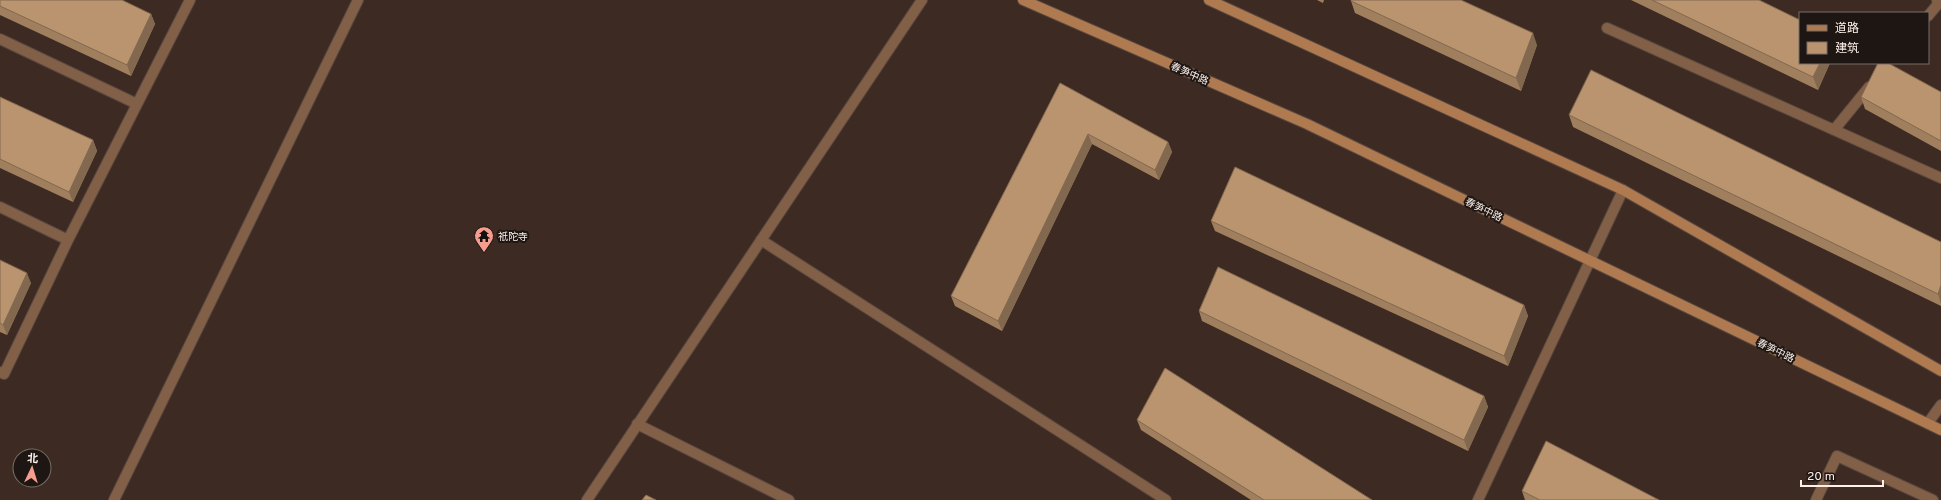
<svg xmlns="http://www.w3.org/2000/svg" width="1941" height="500" font-family="Overpass,'Noto Sans SC',sans-serif">
	<rect width="100%" height="100%" fill="#3d2b23"/>
	<g fill="none" stroke-linecap="round" stroke-linejoin="round">
		<g stroke="#58473f" stroke-width="12">
			<path id="service" d="M0 39 137 104
				M0 207 68 240 190 0
				M0 372 4 374 68 240
				M587 500 922 0"/>
		</g>
		<g stroke="#58473f" stroke-width="12">
			<path id="minor" d="M1928 16 1938 4 1937 0
				M1607 28 1941 178
				M1834 130 1869 87
				M761 240 1166 500
				M1928 423 1941 405
				M637 424 789 500
				M1478 500 1623 190
				M1816 500 1837 456 1933 500"/>
		</g>
		<g stroke="#58473f" stroke-width="12">
			<path id="tertiary" d="M114 500 358 0"/>
		</g>
		<g stroke="#58473f" stroke-width="12">
			<path id="secondary" d="M1023 0 1307 124 1941 430
				M1209 0 1623 190 1941 371"/>
		</g>
		<use href="#service" stroke="#826047" stroke-width="10"/>
		<use href="#minor" stroke="#826047" stroke-width="10"/>
		<use href="#tertiary" stroke="#826047" stroke-width="10"/>
		<use href="#secondary" stroke="#b07a51" stroke-width="10"/>
	</g>
	<path fill="#a07f5f" d="M0 0 151 14 155 24 131 76 0 15Z
		M1317 0H1324L1323 3Z
		M1631 0H1759L1800 63H1830L1818 90Z
		M1351 1 1537 45 1521 91 1355 13Z
		M1060 83 1168 142 1172 152 1159 180 1092 144 1002 331 955 306 951 296Z
		M1941 92V151L1865 109 1861 97Z
		M0 97 93 140 97 151 73 202 0 168Z
		M1569 115 1941 242V306L1573 127Z
		M1211 221 1524 305 1528 316 1508 366 1215 231Z
		M0 260 31 283 7 335 0 332Z
		M1199 311 1484 396 1488 407 1468 451 1202 321Z
		M1137 420 1372 500H1251L1141 430Z
		M1522 491 1659 500H1525Z"/>
	<path fill="#82684e" d="M151 14 155 24 131 76 127 65Z
		M1533 33 1537 45 1521 91 1516 78Z
		M1820 63H1830L1818 90 1813 77Z
		M1088 134 1092 144 1002 331 998 321Z
		M93 140 97 151 73 202 69 192Z
		M1168 142 1172 152 1159 180 1155 170Z
		M27 273 31 283 7 335 3 325Z
		M1941 285V304L1938 294Z
		M1524 305 1528 316 1508 366 1504 356Z
		M1484 396 1488 407 1468 451 1464 440Z"/>
	<path fill="#ba946f" stroke="#82684e" d="M0 0H122L151 14 127 65 0 6Z
		M1351 0H1461L1533 33 1516 78 1351 1Z
		M1652 0H1759L1800 20V63H1820L1813 77Z
		M1878 63H1888L1941 92V141L1861 97Z
		M1591 70 1941 242V285L1938 294 1569 115Z
		M1060 83 1168 142 1155 170 1088 134 998 321 951 296Z
		M0 97 93 140 69 192 0 159Z
		M1235 167 1524 305 1504 356 1211 221Z
		M0 260 27 273 3 325 0 323Z
		M1218 267 1484 396 1464 440 1199 311Z
		M1165 368 1372 500H1264L1137 420Z
		M1546 441 1659 500H1540L1522 491Z
		M646 495 656 500H642Z"/>
	<defs>
		<g id="temple-pin" transform="scale(1)"><path d="M0 17L-7.5 6A9.5 9.5 0 1 1 7.5 6Z" fill="#f59d8e" stroke="#1e1612"/><path d="M0-6L5-2H3V0L6.5 2.5H4V6H1.5V3h-3V6H-4V2.5H-6.5L-3 0V-2H-5Z" fill="#111"/></g>
	</defs>
	<g fill-rule="evenodd">
		<use href="#temple-pin" x="484" y="236"/>
	</g>
	<g text-anchor="middle" stroke-width="4" stroke-linejoin="round" paint-order="stroke">
		<g font-size="10" fill="#fef1ec" stroke="#1e1612">
			<text transform="translate(1190 73) rotate(24)" y="4">春笋中路</text>
			<text transform="translate(1484 209) rotate(26)" y="4">春笋中路</text>
			<text transform="translate(1776 350) rotate(26)" y="4">春笋中路</text>
		</g>
		<g font-size="10" fill="#fef1ec" stroke="#1e1612" text-anchor="start">
			<text x="498" y="240">祇陀寺</text>
		</g>
	</g>
	<rect x="1799" y="12" width="130" height="52" fill="#1e1612" stroke="#786e69"/>
	<rect x="1807" y="25" width="20" height="6" fill="#b07a51" stroke="#786e69"/>
	<text x="1835" y="32" font-size="12" fill="#fef1ec">道路</text>
	<rect x="1807" y="42" width="20" height="12" fill="#ba946f" stroke="#786e69"/>
	<text x="1835" y="52" font-size="12" fill="#fef1ec">建筑</text>
	<g transform="translate(32 468) rotate(4)"><circle r="19" fill="#1e1612" stroke="#786e69"/>
	<path d="M0-3L7 15L0 10L-7 15Z" fill="#f59d8e"/>
	<text y="-6" font-size="11" font-weight="bold" text-anchor="middle" fill="#fef1ec">北</text>
	</g>
	<path d="M1801 480v6h82v-6" fill="none" stroke="#fef1ec" stroke-width="2"/>
	<text x="1807" y="480" font-size="12" fill="#fef1ec" stroke="#1e1612" stroke-width="3" paint-order="stroke">20 m</text>
</svg>
